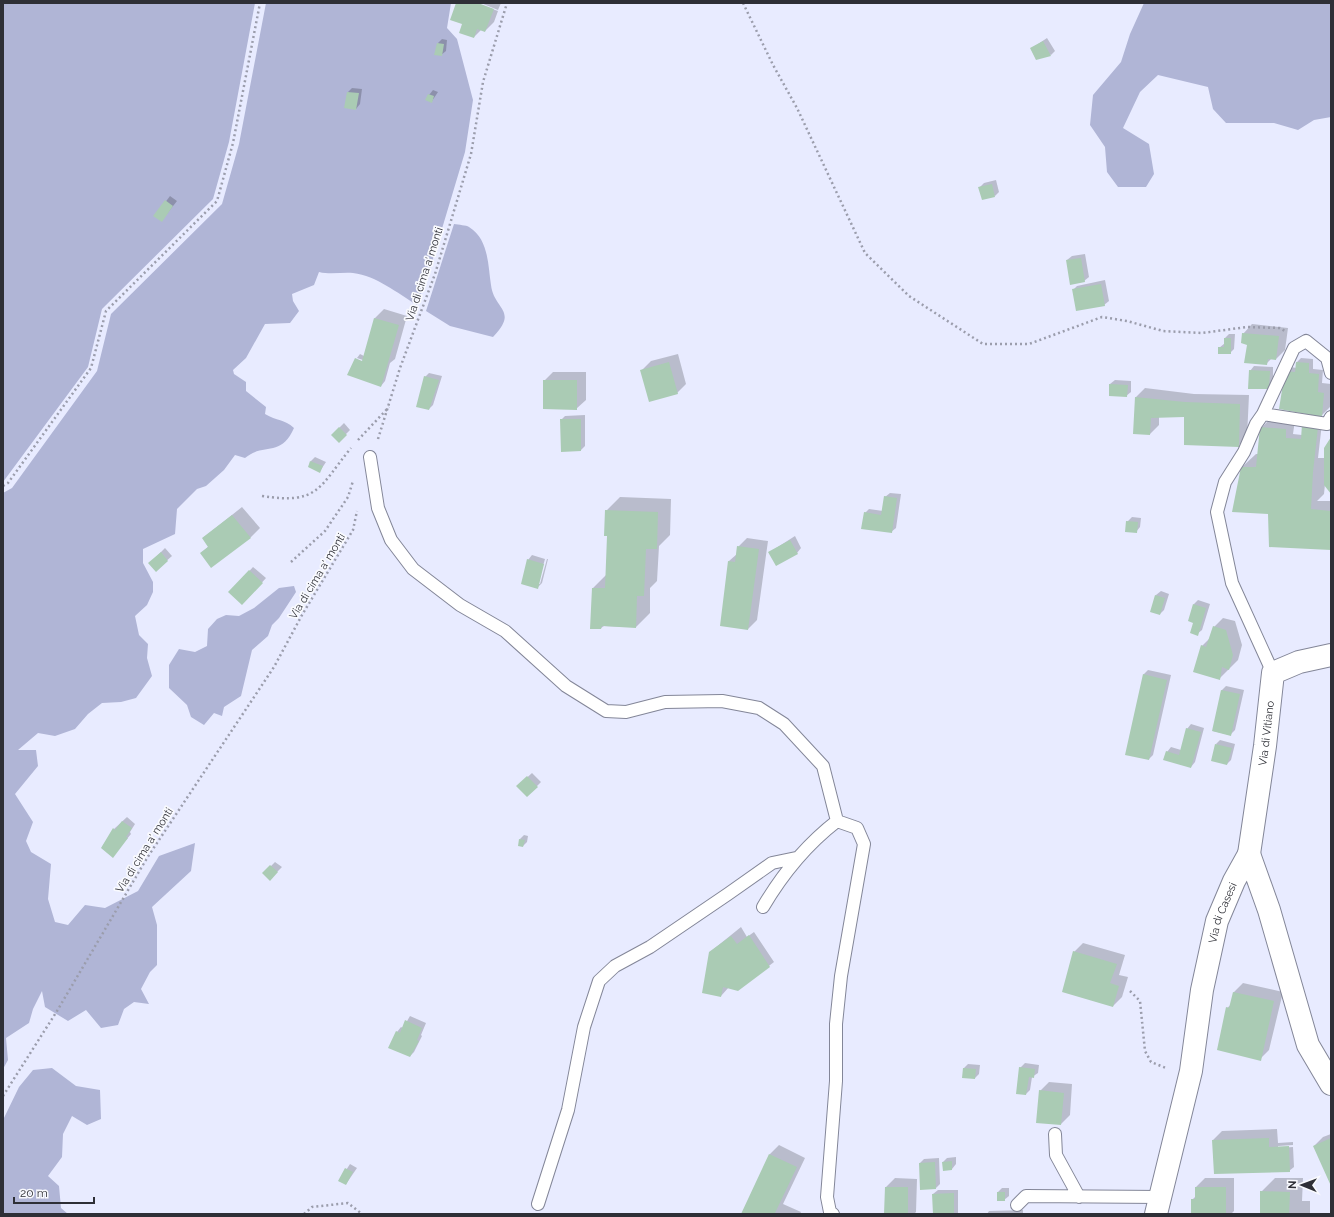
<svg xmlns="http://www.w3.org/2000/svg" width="1334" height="1217" font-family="Raleway,sans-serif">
	<rect width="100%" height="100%" fill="#e8ebff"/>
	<path fill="#b0b5d6" d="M3 3H255L229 142 213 199 102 309 88 367 3 482Z
		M266 3H451L447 28 457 39 473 100 465 152 429 272 417 305C397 293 377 276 353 273 342 272 331 275 319 272L314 285 292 294 293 301 299 311 290 323 265 324 246 358 233 370 234 374 246 382V391L266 407 265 414C277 421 284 419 294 428 281 458 264 442 245 458L235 455 224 470 206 486 197 489 177 509 175 534 143 549V563L153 582V592L147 605 135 616 139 635 148 644 147 658 152 676 136 698 121 702 102 703 88 714 75 729 55 736 38 733 18 750H36L38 766 15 794 33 822 26 841 31 852 51 864 48 899 55 922 68 925 85 905 105 908 138 891 159 856 195 843 191 871 152 907 157 925V965L150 972 141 989 149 1004 134 1002 124 1009 118 1025 101 1028 86 1010 68 1021 45 1007 42 991 33 1009 29 1023 6 1038 8 1060 3 1069V493L12 488 97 371 111 314 222 204 239 144Z
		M1144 3H1331V117L1314 120 1298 130 1274 123H1226L1213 109 1208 87 1158 75 1140 92 1123 128 1149 144 1154 174 1146 187H1118L1107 172 1105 147 1090 125 1093 95 1121 62 1130 34Z
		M454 224C459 225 466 225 469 227 489 239 488 266 491 285 494 310 519 310 493 337L450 326 426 311Z
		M294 586 296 592 279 618 272 625 268 636 252 650 241 696 224 707 222 716 214 713 204 725 191 717 187 705 169 688V665L179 649 195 652 207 646 208 629 217 619 226 615 239 616 254 608 279 588Z
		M52 1068 76 1086 100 1090 101 1119 87 1125 72 1116 63 1134 62 1157 48 1176 59 1186 61 1208 68 1214H3V1120L19 1087 33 1070Z"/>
	<path fill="#0003" d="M457 3H475L498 11 494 22 485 31 481 30 474 37Z
		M481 3H501L498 10Z
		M1047 38 1055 51 1051 55 1032 48Z
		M442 39 447 40 446 51 441 55 438 43Z
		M352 88 362 89 360 104 356 109 348 92Z
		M433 90 438 92 432 101 429 95Z
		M996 180 999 192 995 196 980 187 984 183Z
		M170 196 177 201 162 220 155 216Z
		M1085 254 1089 277 1084 281 1067 260 1072 256Z
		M1105 280 1109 301 1104 305 1073 290 1077 286Z
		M384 309 407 316 395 359 390 363 385 381 381 386 363 360 357 358 360 354 364 356 375 318Z
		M1252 324 1288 328 1285 350 1276 359 1272 358 1266 364 1248 344 1243 334Z
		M1229 334H1235L1234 349 1230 353 1219 348 1225 343V338Z
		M678 354 686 384 677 393 642 370 651 361Z
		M1301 358 1313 359V369L1323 370 1322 383 1331 384 1330 407 1321 416 1280 408 1286 371 1290 367 1297 368V362Z
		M1254 366 1273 367V384L1268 388 1250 371Z
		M553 372H586V400L576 409 544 381Z
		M429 373 442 376 433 405 429 409 425 377Z
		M1115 380 1131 381V392L1126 396 1110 384Z
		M1145 388 1194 394 1249 395 1247 437 1238 446 1186 416 1159 417V425L1150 434 1136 397Z
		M585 415V446L581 450 562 451 561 420 565 416Z
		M1270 419 1295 420 1293 434 1302 435 1322 423 1318 458H1325L1331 439V492L1325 484 1324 494 1317 501H1331V549L1269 513 1242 467 1256 454H1258L1261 428Z
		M344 423 350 430 339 441 332 435Z
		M315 457 326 462 320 471 310 467 311 461Z
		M890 493 901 494 896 528 891 532 865 513 869 509 883 511 885 497Z
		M620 497 671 499 670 535 659 546 657 581 650 588V613L636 627 604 626 601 628 593 588 607 574 608 535 606 511Z
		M242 507 260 528 251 537 211 566 201 553 209 546 203 538Z
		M1132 517 1141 518 1140 527 1136 532 1127 522Z
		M795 536 801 548 797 553 770 552Z
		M747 538 768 541 757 620 748 629 729 561 737 554 738 547Z
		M165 548 172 556 156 570 154 559Z
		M532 555 545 559 538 584H540L547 559H548L542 583 537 588 528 560Z
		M253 567 266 578 246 600 230 592Z
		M1161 591 1169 594 1164 610 1160 614 1156 595Z
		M1198 600 1210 604 1202 630 1197 634 1194 604Z
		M1223 618 1235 621 1242 645 1238 660 1219 679 1202 646 1210 638 1214 627Z
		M1148 670 1171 675 1153 755 1149 759 1144 674Z
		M1226 686 1244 690 1235 730 1230 735 1213 731 1222 690Z
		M1191 724 1204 728 1195 762 1191 767 1167 752 1171 747 1181 750 1187 729Z
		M1220 740 1235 744 1231 760 1227 764 1216 744Z
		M532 773 541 782 527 796 518 786Z
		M127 817 135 824 130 832 131 834 113 856 102 847 114 829Z
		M524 835 528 836 527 842 523 846 520 839Z
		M275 862 282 867 270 879 264 873Z
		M741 927 747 937 754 932 774 962 738 990 729 987 721 996 710 952Z
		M1083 943 1125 955 1119 975 1128 977 1122 997 1113 1006 1074 952Z
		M1243 983 1283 992 1269 1050 1260 1059 1227 1008 1232 1004 1234 992Z
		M410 1016 426 1023 421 1035 422 1036 414 1052 410 1056 397 1032 401 1027 403 1028Z
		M1025 1063 1039 1065 1038 1073 1032 1077 1030 1090 1026 1094 1020 1068Z
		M968 1064 980 1065 979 1074 975 1078 963 1077 964 1068Z
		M1049 1082 1072 1084 1070 1115 1061 1124 1040 1091Z
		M1277 1129 1278 1143 1293 1142V1145L1278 1146V1148L1293 1147 1294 1167 1289 1171 1213 1140 1222 1131Z
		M1331 1134V1183L1314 1146 1323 1137Z
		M779 1145 805 1158 783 1204 801 1212 800 1214H742L770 1154Z
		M956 1157V1164L952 1169 943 1162 947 1158Z
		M939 1158 940 1184 936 1188 920 1163 924 1159Z
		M350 1164 357 1168 346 1184 339 1181Z
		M895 1178 917 1179 916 1212 914 1214H885L886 1187Z
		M1205 1178H1234V1211L1231 1214H1192V1200L1196 1196V1187Z
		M1275 1178H1303L1302 1201H1310V1214H1261V1192Z
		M1002 1188H1009V1196L1004 1200 998 1192Z
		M938 1190H958V1214H934L933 1194Z
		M1023 1210V1214H987L989 1211Z"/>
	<path fill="#aacbb4" d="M456 3H478L494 9 485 32 477 29 474 38 459 33 462 24 450 20Z
		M1043 41 1051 56 1036 60 1030 48Z
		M437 43 444 44 442 56 434 55Z
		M347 92 359 93 356 110 344 108Z
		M428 94 434 96 432 103 425 100Z
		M992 184 995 197 982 200 978 187Z
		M165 200 173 206 162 222 153 216Z
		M1081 258 1085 282 1070 285 1066 260Z
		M1101 284 1105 306 1076 311 1072 289Z
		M374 318 399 325 381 387 347 375 355 358 362 361Z
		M1242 333 1279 336 1276 360 1268 359 1267 365 1244 363 1247 345 1241 343Z
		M1224 338H1231V354H1218V347H1224Z
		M669 362 678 394 649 402 640 370Z
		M1296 362 1309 363V373L1319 374 1318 392 1324 393 1322 417 1279 409 1285 371 1295 372Z
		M1249 370 1270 371 1269 389H1248Z
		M424 376 439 380 429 410 416 407Z
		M543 380H577V410L543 409Z
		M1109 384 1128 385 1127 397 1109 396Z
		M1135 397 1185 402 1240 404 1239 447 1184 445V417L1151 418 1150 435 1133 434Z
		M560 419H581V451L561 452Z
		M1302 424 1318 427 1313 472 1311 509 1331 511V550L1269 547 1268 514 1232 512 1241 467H1256L1260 427 1286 429V438L1301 439Z
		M339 427 347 435 339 443 331 435Z
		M1331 437V494L1324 485V448Z
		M310 461 323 466 320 473 308 467Z
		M884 496 897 498 892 533 861 529 864 512 881 515Z
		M605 510 658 512 657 549H646L644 596H637L636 628 602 626 601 629H590L592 588H605L607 536H604Z
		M232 515 251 538 211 568 200 553 208 547 202 538Z
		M1126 521 1138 522 1137 533 1125 532Z
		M790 540 798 554 776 566 768 552Z
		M737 546 759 549 748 630 720 626 728 561 735 562Z
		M161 552 168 561 156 572 148 563Z
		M527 559 544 564 538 589 521 584Z
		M249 570 263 583 242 605 228 592Z
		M1155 595 1165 598 1160 615 1150 612Z
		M1193 604 1206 608 1198 636 1190 633 1193 623 1188 621Z
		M1213 626 1226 630 1233 655 1229 670 1222 667 1220 680 1193 672 1201 645 1206 647Z
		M1143 674 1167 680 1149 760 1125 755Z
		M1221 690 1240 694 1231 736 1212 731Z
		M1186 728 1201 732 1191 768 1163 760 1166 751 1179 755Z
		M1215 744 1232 748 1227 765 1211 761Z
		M527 776 538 787 527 797 516 786Z
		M122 821 132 828 126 837 128 838 113 858 101 848 113 828 115 830Z
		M519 839 525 840 523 847 518 846Z
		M270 865 278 872 270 881 262 873Z
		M749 935 770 967 738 991 723 987 721 997 702 993 709 952 731 936 737 944Z
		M1073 951 1117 964 1110 983 1119 986 1113 1007 1062 992Z
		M1233 992 1274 1001 1261 1061 1217 1050 1226 1007 1229 1008Z
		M405 1020 422 1028 417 1040 419 1041 410 1057 388 1048 396 1031 400 1033Z
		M1019 1067 1035 1069 1034 1078 1029 1077 1026 1095 1016 1094Z
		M963 1068 976 1069 975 1079 962 1078Z
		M1039 1090 1064 1093 1061 1125 1036 1123Z
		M1269 1138V1147L1289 1146 1290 1172 1214 1174 1212 1140Z
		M1331 1138V1186L1313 1146Z
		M769 1154 797 1167 775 1213 777 1214H741Z
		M952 1161V1170L943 1171 942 1162Z
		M935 1162 936 1189 920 1190 919 1163Z
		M345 1168 353 1172 346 1185 338 1181Z
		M885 1187H908V1214H884Z
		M1195 1187H1226V1214H1191V1199H1195Z
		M1260 1191 1290 1192 1289 1214H1260Z
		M997 1192H1005V1201H997Z
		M954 1193V1214H933L932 1194Z"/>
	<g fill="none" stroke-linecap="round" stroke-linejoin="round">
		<g stroke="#838698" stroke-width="14">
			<path id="service" d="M1263 414 1327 424 1331 417
				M370 457 378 508 391 540 413 569 460 605 505 631 566 686 606 711 626 712 665 702 722 701 759 708 784 724 823 766 837 821
				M1273 673 1232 583 1217 512 1225 482 1244 452 1256 424 1263 414 1294 348 1306 341 1327 358 1331 373
				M763 907C783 873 806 845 837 821L857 828 864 844 841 976 836 1024V1081L827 1197 830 1212 833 1214
				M1055 1134 1056 1155 1079 1197
				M538 1204 568 1110 584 1027 599 981 615 966 650 947 728 894 772 863 796 858
				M1017 1205 1026 1196 1161 1197"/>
		</g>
		<g stroke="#838698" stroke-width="24">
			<g id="minor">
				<path id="s1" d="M1249 854 1265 746 1273 673 1299 662 1331 655"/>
				<path id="s2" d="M1156 1214 1191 1071 1202 990 1217 921 1234 881 1249 854 1269 910 1308 1045 1331 1084"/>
			</g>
		</g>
		<path stroke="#9b9dac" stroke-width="2.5" stroke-dasharray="2 3" stroke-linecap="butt" d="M743 3 773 65 797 108 865 253 909 296 983 344H1029L1102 317 1127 321 1163 331 1202 333 1247 327 1280 328 1285 331
			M378 439 400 368 435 274 471 154 483 82 507 3
			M358 440 389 407
			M3 486 8 483 91 368 106 311 217 201 233 143 260 3
			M262 496C319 505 319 487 351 448
			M291 562 325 531 348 497 353 481
			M1130 991 1140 1001 1145 1051 1151 1062 1166 1068
			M3 1096 57 1011 147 858 274 667 302 615 353 530 357 511
			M304 1214 312 1207 348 1203 362 1214"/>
		<use href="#service" stroke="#fff" stroke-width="12"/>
		<use href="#minor" stroke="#fff" stroke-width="22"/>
	</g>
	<g text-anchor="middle" stroke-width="3.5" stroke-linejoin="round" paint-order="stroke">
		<g font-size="11" fill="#2e2f36" stroke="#f9fafe">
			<text transform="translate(424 274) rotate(-72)" y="4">Via di cima a' monti</text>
			<text transform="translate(317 576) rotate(-59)" y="4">Via di cima a' monti</text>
			<text dy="4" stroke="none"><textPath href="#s1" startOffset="122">Via di Vitiano</textPath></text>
			<text transform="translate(144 850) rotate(-58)" y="4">Via di cima a' monti</text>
			<text dy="4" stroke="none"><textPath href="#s2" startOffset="309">Via di Casesi</textPath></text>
		</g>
	</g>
	<rect width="1334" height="1217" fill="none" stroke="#2e2f36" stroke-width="8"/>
	<g transform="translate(1302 1185) rotate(271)" stroke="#f9fafe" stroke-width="3" paint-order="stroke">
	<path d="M0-3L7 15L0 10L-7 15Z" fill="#2e2f36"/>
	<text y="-6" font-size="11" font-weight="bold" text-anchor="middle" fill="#2e2f36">N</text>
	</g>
	<path d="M14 1197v6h80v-6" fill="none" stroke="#2e2f36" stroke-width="2"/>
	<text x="20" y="1197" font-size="12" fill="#2e2f36" stroke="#f9fafe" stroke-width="3" paint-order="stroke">20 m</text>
</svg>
